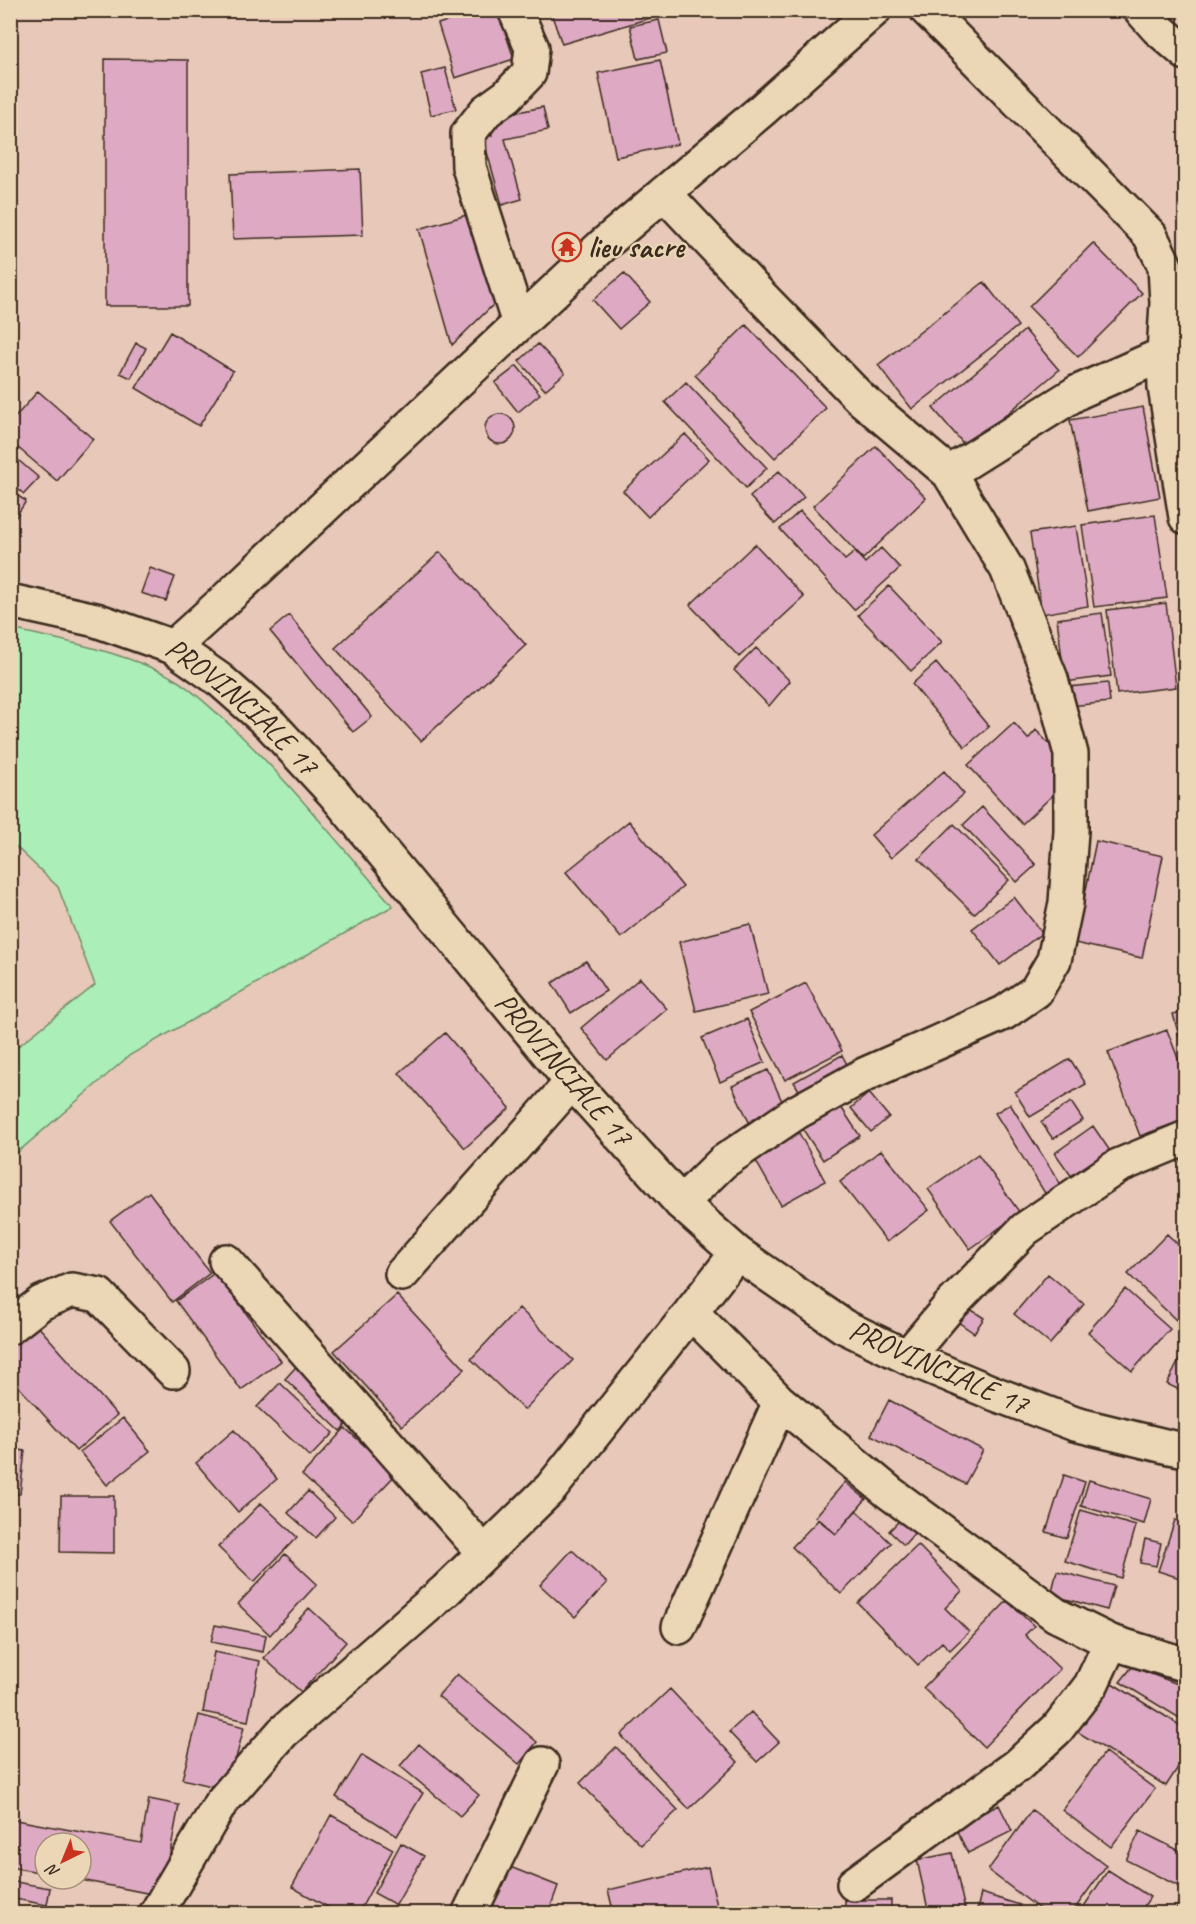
<svg xmlns="http://www.w3.org/2000/svg" width="1196" height="1924" font-family="Caveat,sans-serif">
	<rect width="100%" height="100%" fill="#e7c8b9"/>
	<filter id="ink" filterUnits="userSpaceOnUse"><feTurbulence type="fractalNoise" baseFrequency=".0167" numOctaves="2"/><feDisplacementMap in="SourceGraphic" scale="12" xChannelSelector="R" yChannelSelector="G"/><feConvolveMatrix kernelMatrix="1 2 1 2 8 2 1 2 1" color-interpolation-filters="sRGB"/></filter>
	<g filter="url(#ink)">
		<path fill="#abeeb7" stroke="#738c6a" stroke-width="1.5" d="M11 629C61 640 112 650 159 671 181 680 201 699 218 714 282 772 336 841 393 906L130 1055 11 1158V1052L95 985 58 887 11 842Z"/>
		<path fill="#dda9c3" stroke="#3b2a1e" stroke-width="1.5" d="M481 10H498L514 59 455 78 438 24Z
			M550 10H655L657 16 562 44Z
			M659 20 667 53 638 59 630 26Z
			M105 59 188 60V306H105Z
			M660 60 678 144 616 157 598 73Z
			M445 68 456 109 431 115 421 74Z
			M543 107 548 130 505 139 522 199 502 205 483 138 492 135 488 118Z
			M360 169 363 235 233 239 230 174Z
			M470 214 496 302 452 345 419 229Z
			M1093 243 1142 293 1078 357 1029 307Z
			M624 273 650 302 619 329 593 300Z
			M984 282 1018 326 912 409 878 365Z
			M746 325 826 408 775 458 695 375Z
			M1025 330 1059 370 967 448 933 408Z
			M170 332 233 371 199 426 136 388Z
			M136 343 146 348 131 378 120 373Z
			M538 344 565 373 545 390 519 361Z
			M517 366 540 394 518 412 495 383Z
			M686 382 767 468 746 488 665 402Z
			M38 391 93 439 57 481 10 441V423Z
			M1143 407 1160 497 1088 511 1070 420Z
			M485 429a15 15 0 1 1 30 0a15 15 0 1 1-30 0Z
			M685 434 709 459 648 517 623 491Z
			M876 446 926 498 863 559 813 506Z
			M10 453 39 478 24 494 10 483Z
			M779 471 804 497 775 524 750 497Z
			M10 491 26 501 10 526Z
			M800 511 845 560 855 552 865 563 881 548 900 568 854 610 780 529Z
			M1155 515 1167 598 1094 607 1082 525Z
			M1076 526 1088 606 1042 614 1030 533Z
			M755 544 804 597 739 657 690 605Z
			M440 552 526 645 421 741 335 648Z
			M150 568 175 577 166 601 141 593Z
			M889 586 942 642 911 671 858 615Z
			M1166 603 1176 687 1117 694 1107 610Z
			M1102 613 1111 676 1065 682 1057 619Z
			M289 615 372 717 353 732 270 631Z
			M756 648 790 681 769 706 734 670Z
			M936 663 989 727 965 747 912 684Z
			M1108 683 1110 702 1070 706 1068 687Z
			M1014 723 1028 739 1036 730 1067 763V782L1022 824 968 765Z
			M944 771 964 794 891 858 871 835Z
			M982 807 1036 865 1017 882 963 825Z
			M629 821 683 887 621 938 566 872Z
			M954 824 1009 880 974 914 919 859Z
			M1096 841 1163 856 1142 958 1075 943Z
			M1014 897 1042 933 1000 965 972 929Z
			M750 924 768 994 696 1011 679 942Z
			M586 961 606 991 571 1013 552 983Z
			M640 978 667 1009 607 1060 581 1028Z
			M806 983 842 1051 785 1080 749 1012Z
			M1186 1011V1062L1173 1014Z
			M747 1019 765 1062 720 1082 702 1038Z
			M1167 1030 1186 1079V1119L1140 1136 1108 1052Z
			M445 1033 510 1108 465 1148 399 1073Z
			M842 1055 850 1070 803 1097 794 1082Z
			M1070 1059 1086 1084 1030 1117 1015 1092Z
			M768 1070 786 1110 751 1126 732 1086Z
			M869 1093 889 1117 871 1132 851 1108Z
			M1071 1102 1083 1120 1053 1139 1041 1122Z
			M839 1104 860 1136 823 1160 802 1128Z
			M1010 1104 1063 1188 1048 1198 995 1113Z
			M1093 1126 1110 1151 1072 1177 1055 1153Z
			M798 1131 825 1181 781 1205 753 1156Z
			M881 1150 929 1210 887 1242 840 1182Z
			M978 1154 1020 1213 970 1249 928 1189Z
			M149 1192 210 1273 172 1302 110 1221Z
			M1167 1234 1186 1252V1311L1176 1320 1128 1274Z
			M216 1272 281 1361 241 1390 176 1301Z
			M1048 1274 1084 1304 1050 1344 1014 1314Z
			M1125 1289 1170 1329 1132 1371 1088 1332Z
			M397 1295 465 1369 402 1426 334 1351Z
			M967 1307 984 1318 974 1333 958 1322Z
			M519 1308 573 1360 524 1410 471 1359Z
			M29 1316 117 1415 76 1451 10 1377V1332Z
			M1186 1347V1393L1167 1384Z
			M312 1349 368 1401 340 1431 285 1379Z
			M280 1383 333 1433 310 1457 257 1407Z
			M889 1400 983 1450 965 1484 871 1435Z
			M123 1418 150 1451 107 1485 80 1452Z
			M345 1428 396 1474 352 1521 302 1475Z
			M234 1430 277 1479 238 1512 196 1463Z
			M10 1449 25 1451 20 1494 10 1493Z
			M1064 1475 1085 1482 1067 1538 1046 1532Z
			M1089 1480 1151 1499 1144 1524 1081 1506Z
			M845 1482 866 1499 836 1534 815 1517Z
			M308 1491 335 1517 316 1538 288 1513Z
			M61 1496H114V1553L60 1552Z
			M261 1503 297 1537 254 1582 218 1547Z
			M856 1510 891 1543 841 1594 792 1547 819 1519 836 1534Z
			M1081 1510 1136 1526 1121 1578 1065 1561Z
			M904 1516 918 1529 904 1545 889 1531Z
			M1175 1520 1186 1523V1580L1158 1571Z
			M1145 1539 1161 1543 1156 1566 1140 1563Z
			M918 1545 962 1591 945 1608 969 1632 950 1650 942 1642 918 1665 858 1603Z
			M572 1550 607 1583 575 1617 540 1585Z
			M285 1554 317 1584 270 1635 238 1604Z
			M1057 1571 1114 1586 1107 1610 1051 1595Z
			M1007 1601 1034 1626 1025 1635 1060 1669 984 1747 923 1688Z
			M309 1608 346 1642 301 1692 264 1658Z
			M215 1625 266 1635 263 1652 211 1642Z
			M214 1652 260 1661 248 1721 203 1712Z
			M1132 1667 1186 1687V1722L1120 1682Z
			M457 1674 537 1742 519 1764 438 1696Z
			M1107 1680 1186 1729V1755L1166 1786 1076 1731Z
			M670 1689 738 1762 689 1809 621 1735Z
			M751 1712 779 1742 757 1762 729 1732Z
			M199 1715 244 1727 228 1790 182 1779Z
			M419 1744 479 1795 460 1816 400 1766Z
			M616 1747 678 1810 641 1845 580 1783Z
			M1105 1752 1155 1789 1111 1847 1062 1810Z
			M362 1755 423 1793 397 1836 336 1797Z
			M149 1799 179 1805 162 1896 76 1879H81V1843H45V1873L10 1867V1819L141 1843Z
			M999 1805 1012 1831 968 1853 955 1827Z
			M1032 1810 1106 1866 1071 1914H1046L988 1870Z
			M331 1815 393 1849 358 1914H340L292 1887Z
			M1140 1831 1186 1854V1890L1126 1860Z
			M401 1843 424 1856 396 1905 374 1893Z
			M952 1853 966 1914H929L917 1860Z
			M505 1865 558 1886 548 1914H487Z
			M708 1867 719 1914H614L608 1890Z
			M1108 1870 1150 1897 1139 1914H1079Z
			M10 1881 50 1888 47 1905 10 1898Z
			M981 1893 1020 1905 1018 1914H976Z
			M845 1900H891V1914H845Z
			M1179 1900 1186 1903V1914H1175Z"/>
		<g fill="none" stroke-linecap="round" stroke-linejoin="round">
			<g stroke="#3b2a1e" stroke-width="38">
				<path id="minor" d="M515 10 532 48 529 73 507 96 486 111 468 134 469 167 519 324
					M927 10 1150 235 1165 266 1167 303 1164 354
					M1141 10 1157 28 1186 53
					M664 193 758 293 860 398 949 473 1007 569 1051 679 1071 754V831L1066 903 1054 960 1036 991 1004 1013 866 1074 797 1112 723 1162 681 1203
					M949 473 1078 392 1164 354 1165 387 1186 517
					M173 647 224 601 603 245 762 110 874 10
					M737 1253 691 1312 780 1402 890 1493 1056 1615 1111 1642 1186 1665
					M226 1261 484 1553
					M402 1274 572 1082
					M10 1327 41 1303 72 1290 99 1295 173 1371
					M907 1357 949 1307 1025 1229 1118 1166 1186 1138
					M679 1627 780 1402
					M854 1884 1018 1765 1057 1729 1091 1685 1111 1642
					M156 1914 220 1804 283 1732 446 1590 551 1488 691 1312
					M469 1914 542 1764"/>
			</g>
			<g stroke="#3b2a1e" stroke-width="38">
				<g id="major">
					<path id="s1" d="M10 601 96 620 173 647 220 680 271 725 333 792 572 1082 681 1203 737 1253 843 1326 907 1357 993 1393 1075 1424 1169 1447 1186 1450"/>
				</g>
			</g>
			<use href="#minor" stroke="#ebd6b5" stroke-width="33"/>
			<use href="#major" stroke="#ebd6b5" stroke-width="33"/>
		</g>
	</g>
	<defs>
		<g id="temple-ring" transform="scale(1.5)"><circle r="9.5" fill="#ebd6b5" stroke="#c8321e" stroke-width="1.5"/><path d="M0-6L5-2H3V0L6.5 2.5H4V6H1.5V3h-3V6H-4V2.5H-6.5L-3 0V-2H-5Z" fill="#c8321e"/></g>
	</defs>
	<g fill-rule="evenodd">
		<use href="#temple-ring" x="567" y="247"/>
	</g>
	<g text-anchor="middle" stroke-width="4.5" stroke-linejoin="round" paint-order="stroke">
		<g font-size="30" font-weight="bold" fill="#3b2a1e" stroke="#ebd6b5" text-anchor="start">
			<text x="588" y="257">lieu sacre</text>
		</g>
		<g font-size="30" fill="#3b2a1e" stroke="#ebd6b5">
			<text dy="10" stroke="none"><textPath href="#s1" startOffset="261">PROVINCIALE 17</textPath></text>
			<text transform="translate(564 1069) rotate(49)" y="10">PROVINCIALE 17</text>
			<text transform="translate(939 1367) rotate(24)" y="10">PROVINCIALE 17</text>
		</g>
	</g>
	<rect width="1196" height="1924" fill="none" stroke="#ebd6b5" stroke-width="36"/>
	<rect x="18" y="18" width="1160" height="1888" fill="none" stroke="#3b2a1e" stroke-width="2" filter="url(#ink)"/>
	<g transform="translate(63 1861) rotate(223)"><circle r="28" fill="#ebd6b5" stroke="#a59179" stroke-width="1.5"/>
	<path d="M0-4.5L10 22L0 15L-10 22Z" fill="#c8321e"/>
	<text y="-9" font-size="16" font-weight="bold" text-anchor="middle" fill="#3b2a1e">N</text>
	</g>
</svg>
